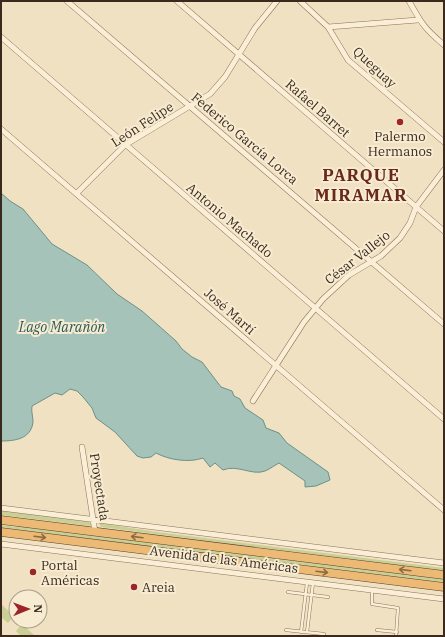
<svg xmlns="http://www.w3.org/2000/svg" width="445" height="637" font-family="'IBM Plex Serif',serif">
	<rect width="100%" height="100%" fill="#f0e1c2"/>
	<path fill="#cacf95" d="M1 510 92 522V523L90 526 1 515Z
		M99 523 157 532 444 568V571L101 527Z
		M1 525 16 527 21 525 444 579V583L1 529Z
		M1 604 14 616 8 623 1 617Z
		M22 624 35 636H21L16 631Z"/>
	<path fill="#a5c3b9" stroke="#6b9187" d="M1 193 10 201 23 209 52 244 87 265 117 294 142 311 176 341 182 349 192 357 202 362 221 387 232 391 234 396 240 399 245 408 263 420 266 428 279 433 287 443 328 472 330 480 316 486 305 487V481L279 463C275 465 270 469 265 471 252 476 237 464 223 470L215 463 210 467 203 458C189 463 169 460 156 453L151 457 143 458 137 456 115 432 96 418 92 408 83 397 77 391 70 389 62 395 55 393 32 406C31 412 33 416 33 422 31 439 15 441 1 441Z"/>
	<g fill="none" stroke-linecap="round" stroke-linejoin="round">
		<g stroke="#8b7258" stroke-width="3.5">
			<path id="service" d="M372 591V604L398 608 396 636
				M288 592 328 597
				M286 630 324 634
				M377 630 397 632
				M301 632 307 583
				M307 632 313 583"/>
		</g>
		<g stroke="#8b7258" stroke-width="6">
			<path id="minor" d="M67 1 444 324
				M177 1 444 231
				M300 1 328 27 348 60 444 142
				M409 1C422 24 424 28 444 45
				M328 27 418 20
				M1 37 444 419
				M1 129 444 510
				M77 193 125 145 210 94 225 77 255 28 277 1
				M253 401 304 322 323 299 349 275 381 256 400 238 410 223 416 207 444 170
				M82 447 95 532
				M1 508 444 563
				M1 544 444 599"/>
		</g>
		<g stroke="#59402d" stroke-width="9">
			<path id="trunk" d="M1 520 444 575
				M1 532 444 587"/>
		</g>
		<use href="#service" stroke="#faefd6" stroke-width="2.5"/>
		<use href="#minor" stroke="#faefd6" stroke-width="5"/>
		<use href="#trunk" stroke="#ecba74" stroke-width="8"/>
	</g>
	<defs><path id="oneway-shaft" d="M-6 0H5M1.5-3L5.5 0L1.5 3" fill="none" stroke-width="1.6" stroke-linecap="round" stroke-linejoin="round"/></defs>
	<g stroke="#8a6b44">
		<use href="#oneway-shaft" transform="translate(40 537) rotate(7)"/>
		<use href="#oneway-shaft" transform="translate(137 537) rotate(-173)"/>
		<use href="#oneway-shaft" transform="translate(405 570) rotate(-173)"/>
		<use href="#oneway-shaft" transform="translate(322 572) rotate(7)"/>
	</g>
	<g fill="#9d2529" stroke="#f7ebd2" stroke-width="1.5">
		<circle cx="400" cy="122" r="4"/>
		<circle cx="33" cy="572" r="4"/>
		<circle cx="134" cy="587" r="4"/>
	</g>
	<g text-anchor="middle" stroke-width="4" stroke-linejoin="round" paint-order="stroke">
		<g font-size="13" fill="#3a2a1d" stroke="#f7ebd2">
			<text transform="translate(375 67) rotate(43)" y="5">Queguay</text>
			<text transform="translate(318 108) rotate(41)" y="5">Rafael Barret</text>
			<text transform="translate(142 124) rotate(-33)" y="5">León Felipe</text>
			<text transform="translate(245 138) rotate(40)" y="5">Federico García Lorca</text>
			<text transform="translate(230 220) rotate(40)" y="5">Antonio Machado</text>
			<text transform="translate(357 257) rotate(-38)" y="5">César Vallejo</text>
			<text transform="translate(230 311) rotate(41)" y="5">José Martí</text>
			<text transform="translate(100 487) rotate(81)" y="5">Proyectada</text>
			<text transform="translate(224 559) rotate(7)" y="5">Avenida de las Américas</text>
		</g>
		<g font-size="13" fill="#3a2a1d" stroke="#f7ebd2" text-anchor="start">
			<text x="400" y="141" text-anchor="middle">Palermo<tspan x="400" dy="15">Hermanos</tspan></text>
			<text x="41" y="570">Portal<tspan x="41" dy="15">Américas</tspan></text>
			<text x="142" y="592">Areia</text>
		</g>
		<g font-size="14" font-style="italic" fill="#2c5b56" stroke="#f7ebd2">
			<text x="62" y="332">Lago Marañón</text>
		</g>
		<g font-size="17" font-weight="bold" letter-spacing="1" fill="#69291a" stroke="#f7ebd2">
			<text x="361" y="181">PARQUE<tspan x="361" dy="20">MIRAMAR</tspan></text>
		</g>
	</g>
	<rect width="445" height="637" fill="none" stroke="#3a2a1d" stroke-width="4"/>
	<g transform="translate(28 609) rotate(89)"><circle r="19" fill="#f7ebd2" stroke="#ab9e8a"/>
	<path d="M0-3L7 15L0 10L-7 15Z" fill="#9d2529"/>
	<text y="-6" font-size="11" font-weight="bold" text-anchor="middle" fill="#3a2a1d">N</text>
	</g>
</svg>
